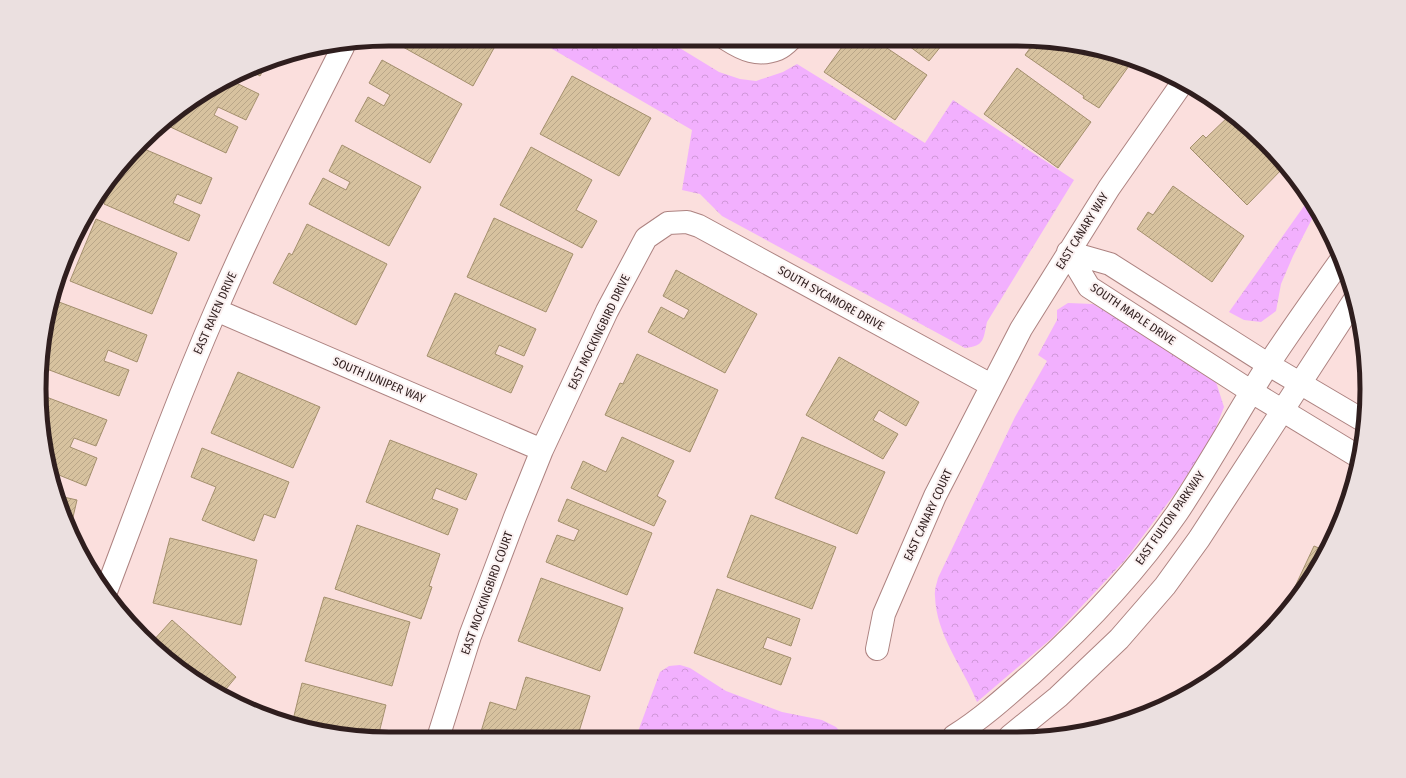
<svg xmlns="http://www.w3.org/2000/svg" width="1406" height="778" font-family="'Fira Sans Condensed',sans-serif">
	<defs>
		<pattern id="park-crowns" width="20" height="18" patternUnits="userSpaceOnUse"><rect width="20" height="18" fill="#f2b0fe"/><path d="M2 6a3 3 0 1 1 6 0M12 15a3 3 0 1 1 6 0" fill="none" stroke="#d097d9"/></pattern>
		<pattern id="building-hatch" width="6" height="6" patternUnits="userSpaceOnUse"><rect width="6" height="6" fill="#d7c29f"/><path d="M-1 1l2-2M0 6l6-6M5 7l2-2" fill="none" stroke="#b9a688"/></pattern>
	</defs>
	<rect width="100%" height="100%" fill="#fbdfdd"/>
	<path fill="url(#park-crowns)" d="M535 39H665L719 72 740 79 756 81 783 72 797 64 925 143 953 100 1074 180 987 322C983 339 985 346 965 348L722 216 700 194 682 190 692 130Z
		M1309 199 1316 211 1293 256 1281 284 1276 311 1261 322 1244 320 1229 312Z
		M1068 303 1093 304 1151 339 1216 382 1224 407 1213 435 1176 492 1125 560 1052 638 977 702C963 667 936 635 935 596 934 590 937 583 938 578L1015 417 1047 361 1038 355 1057 320V310Z
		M680 665 690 668 726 691 782 712 822 720 836 727 845 737H636L660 672 669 666Z"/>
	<path fill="url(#building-hatch)" stroke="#a38f6d" d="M396 39H499L473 86 394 42Z
		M847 40H875L927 75 895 120 824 72Z
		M901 40H946L929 61Z
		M1036 40 1108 51 1123 57 1131 63 1099 108 1083 98 1084 96 1025 55Z
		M382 60 462 104 430 163 355 121 368 97 384 106 390 95 369 83Z
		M267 63 260 76 251 71Z
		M1017 68 1091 122 1058 168 984 114Z
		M572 76 651 118 619 176 540 134Z
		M232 81 259 94 246 120 218 107 214 115 238 127 226 153 164 124 176 111Z
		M1231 114 1242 122 1285 166 1247 205 1190 148 1203 135 1206 138Z
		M342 145 421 187 389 246 309 204 323 178 346 190 350 182 329 171Z
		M531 147 592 180 576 210 597 221 582 248 500 205Z
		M142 148 212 178 201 204 177 194 173 203 200 215 189 241 104 204 118 173Z
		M1173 186 1244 236 1212 282 1137 229 1148 212 1153 215Z
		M494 218 573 254 546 312 467 277Z
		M96 219 177 253 152 314 70 281Z
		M307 224 387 264 356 325 273 283 289 253 292 255Z
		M676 270 757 314 725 373 648 332 661 307 684 319 689 310 663 296Z
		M455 293 536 329 524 356 499 345 495 354 523 366 511 393 427 356Z
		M59 302 147 335 137 362 108 350 104 361 129 370 119 396 44 368 47 334Z
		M637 354 718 390 690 452 605 415 620 383 623 384Z
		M839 357 919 402 906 426 879 410 873 420 898 434 883 459 806 415Z
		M238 372 320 407 293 468 211 433Z
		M41 395 107 420 96 446 74 438 70 447 97 458 86 486 54 473 40 412Z
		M622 437 674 461 657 496 666 501 654 526 571 488 583 461 606 472Z
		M802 437 885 472 857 534 775 498Z
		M390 440 477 474 466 500 436 488 432 499 458 509 448 535 366 502Z
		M202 448 289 482 275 518 264 514 254 541 202 520 216 487 191 477Z
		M59 496 77 500 70 530 66 523Z
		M567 499 652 533 627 595 546 562 557 535 574 541 579 530 558 521Z
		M751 515 836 547 812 609 727 577Z
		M357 525 440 554 429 586 432 587 421 619 335 589Z
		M170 538 257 560 241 625 153 603Z
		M1314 546 1326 551 1320 564 1299 594 1293 591Z
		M541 578 623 608 600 671 518 641Z
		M717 589 800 619 791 646 767 637 763 648 791 658 781 685 694 653Z
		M324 597 410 622 392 686 305 661Z
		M1279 611 1285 613 1280 620 1272 627Z
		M172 620 236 677 221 695 214 692 152 642Z
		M526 677 590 696 577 738H489L480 735 490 702 516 710Z
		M302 683 386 705 379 733 361 728 358 737 298 727 292 724Z"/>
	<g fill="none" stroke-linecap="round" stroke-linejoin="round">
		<g stroke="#ad8381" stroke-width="24">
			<path id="minor" d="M726 39C743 50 758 57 778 49 783 47 787 43 791 39
				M1068 252 1089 287 1252 392 1359 457
				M1068 252 1110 264 1269 365 1364 421
				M216 310 542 450
				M107 589C142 496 176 402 216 310 254 221 299 134 343 47
				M877 649 884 614 935 496 1021 329 1109 188 1183 82
				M954 736C983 718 1009 694 1034 672 1087 624 1136 572 1177 513 1209 465 1237 414 1268 365 1291 330 1316 295 1341 260
				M1010 736 1058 697 1119 639 1165 586 1199 539 1355 299
				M438 738 470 636 515 517 542 450 607 311 646 238 668 223 687 222 699 226 991 385"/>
		</g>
		<use href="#minor" stroke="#fff" stroke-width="22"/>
	</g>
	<g text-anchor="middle" stroke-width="4" stroke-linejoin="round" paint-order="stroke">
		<g font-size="12" fill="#2f1e1e" stroke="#fbf1f1">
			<text transform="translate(1082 231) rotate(-58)" y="4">EAST CANARY WAY</text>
			<text transform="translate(831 298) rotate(29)" y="4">SOUTH SYCAMORE DRIVE</text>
			<text transform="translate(215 313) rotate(-66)" y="4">EAST RAVEN DRIVE</text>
			<text transform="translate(1133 314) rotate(34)" y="4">SOUTH MAPLE DRIVE</text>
			<text transform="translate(599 332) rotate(-64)" y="4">EAST MOCKINGBIRD DRIVE</text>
			<text transform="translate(379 380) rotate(23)" y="4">SOUTH JUNIPER WAY</text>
			<text transform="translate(928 515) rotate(-65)" y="4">EAST CANARY COURT</text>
			<text transform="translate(1170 518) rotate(-55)" y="4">EAST FULTON PARKWAY</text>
			<text transform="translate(487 593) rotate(-70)" y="4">EAST MOCKINGBIRD COURT</text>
		</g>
	</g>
	<path d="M0 0H1406V778H0ZM389 46H1017A343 343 0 0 1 1360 389V389A343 343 0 0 1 1017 732H389A343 343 0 0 1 46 389V389A343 343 0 0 1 389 46Z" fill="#ebe0e0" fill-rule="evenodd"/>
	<path fill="none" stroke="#2f1e1e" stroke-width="5" d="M389 46H1017A343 343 0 0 1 1360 389V389A343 343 0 0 1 1017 732H389A343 343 0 0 1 46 389V389A343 343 0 0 1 389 46Z"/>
</svg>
